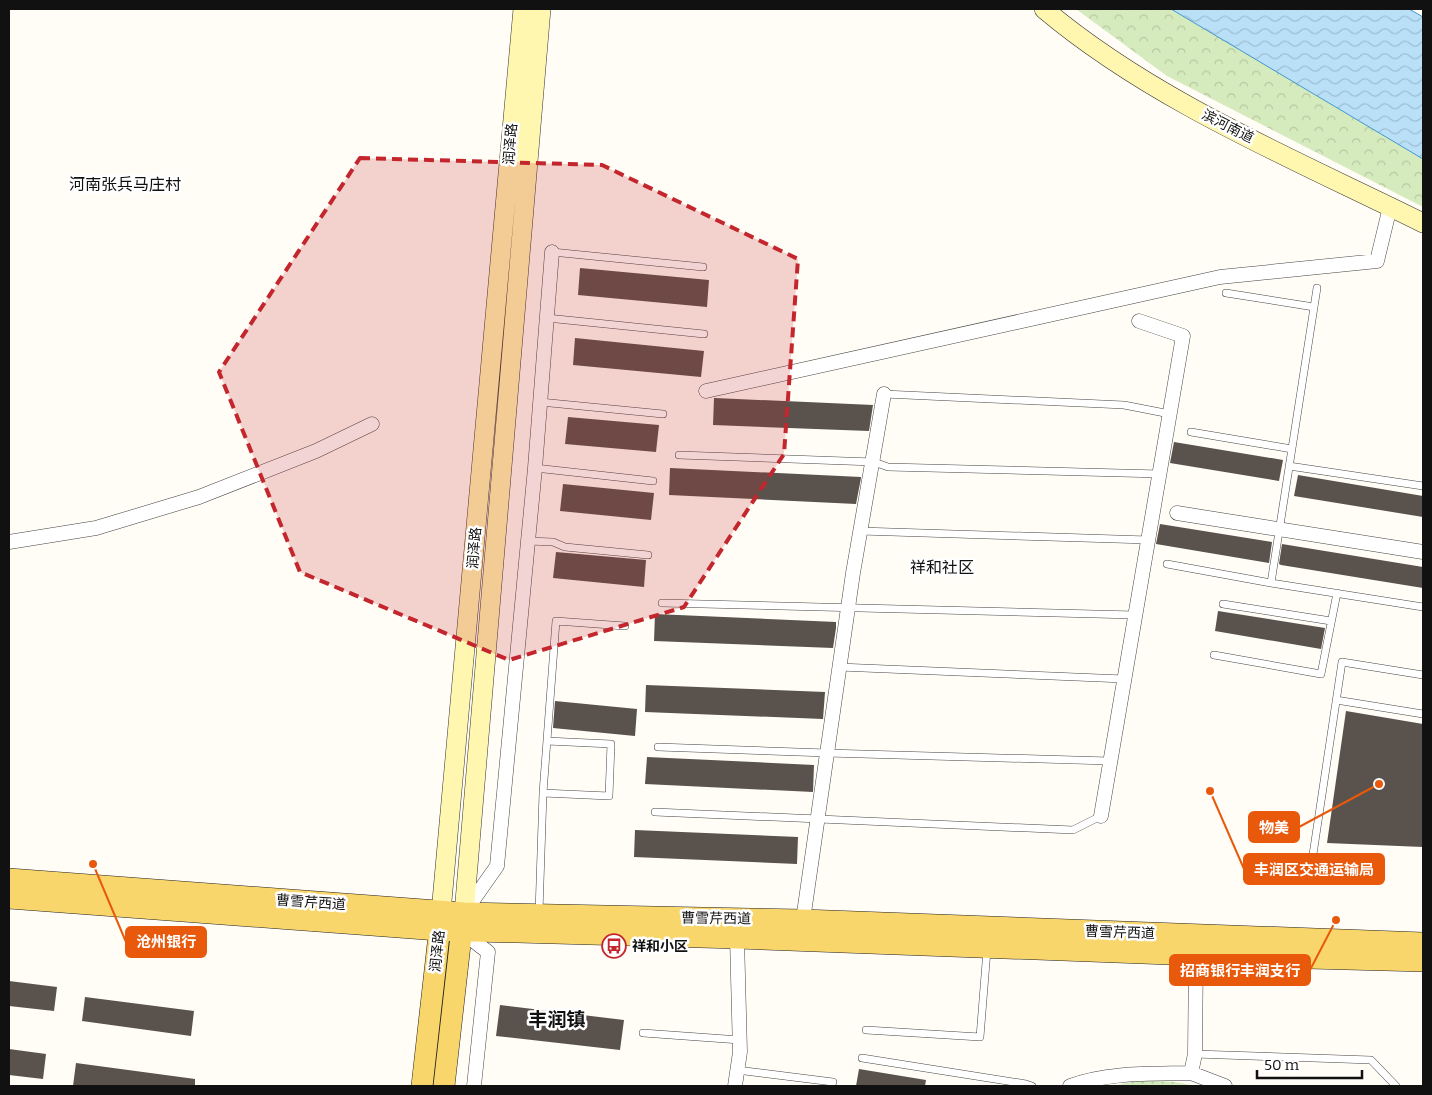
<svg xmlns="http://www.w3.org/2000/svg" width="1432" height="1095" font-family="Bitter,'Noto Sans SC',serif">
	<defs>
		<pattern id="park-crowns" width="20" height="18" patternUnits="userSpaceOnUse" patternTransform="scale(1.25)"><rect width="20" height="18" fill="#d5ebbd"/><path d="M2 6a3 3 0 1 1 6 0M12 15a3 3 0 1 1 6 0" fill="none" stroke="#b6c8a1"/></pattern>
		<pattern id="garden-dots" width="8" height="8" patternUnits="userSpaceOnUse" patternTransform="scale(1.25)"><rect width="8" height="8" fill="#d5ebbd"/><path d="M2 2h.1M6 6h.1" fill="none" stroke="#b6c8a1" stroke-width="1.8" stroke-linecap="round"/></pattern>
		<pattern id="water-waves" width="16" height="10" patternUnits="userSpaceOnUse" patternTransform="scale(1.25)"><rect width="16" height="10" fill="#b9e0f7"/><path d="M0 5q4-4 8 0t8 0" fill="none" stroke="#9ebfd3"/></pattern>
	</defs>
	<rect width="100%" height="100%" fill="#fffdf5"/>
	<path fill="url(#park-crowns)" d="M1076 9H1171L1423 159V207L1167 76Z"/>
	<path fill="url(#garden-dots)" d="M1141 1080 1175 1082 1196 1086H1112Z"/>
	<path fill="url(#water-waves)" stroke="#3f96cf" d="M1171 9H1409L1423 17V159Z"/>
	<path fill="#5a524d" d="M580 268 709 280 707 307 578 295Z
		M575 338 704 351 701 377 573 365Z
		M714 398H715L873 405 869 431 713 425Z
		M568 417 659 425 656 452 565 444Z
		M1174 442 1283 460 1279 481 1170 463Z
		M670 468 861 477V478L856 504 669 495Z
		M1298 475 1423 496V517L1294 496Z
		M563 484 654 493 651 520 560 511Z
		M1160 524 1272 542 1269 563 1156 544Z
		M1282 544 1423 567V588L1281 565 1279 564Z
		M556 552 646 560 644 587 553 578Z
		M1218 611 1325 628 1321 649 1215 631Z
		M655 614 836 622V628L833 648 654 641Z
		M646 685 825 692 823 719 645 712Z
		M555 701 637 709 635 736 553 728Z
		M1346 711 1423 724V847L1327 843Z
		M647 757 814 765 813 792 645 784Z
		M635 830 798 837 797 864 634 857Z
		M9 981 57 987 54 1011 9 1006Z
		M85 997 194 1011 191 1036 82 1021Z
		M500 1005 624 1020 620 1050 496 1036Z
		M9 1049 46 1054 43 1079 9 1075Z
		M76 1063 195 1079V1086H73Z
		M859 1069 926 1080 925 1086H856Z"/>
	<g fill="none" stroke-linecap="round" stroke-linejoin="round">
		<g stroke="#444" stroke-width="8">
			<path id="lane" d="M552 252 703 267
				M1226 293 1314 307
				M547 318 704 334
				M884 394 1124 405 1170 414
				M540 402 663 414
				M1191 432 1292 449
				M679 455 874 462 888 467 1160 474
				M1289 466 1423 486
				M535 468 653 481
				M860 531 1148 540
				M528 541 553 542 565 547 648 555
				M1167 564 1271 583 1423 607
				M1271 583 1317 288
				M662 603 1135 615
				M1223 604 1331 621
				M1214 655 1321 674 1337 593
				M839 667 1124 679
				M1336 700 1423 714
				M658 747 827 753 1109 761
				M543 793 609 796 611 744 547 741
				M655 812 1073 830 1101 816
				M1312 861 1342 662 1423 675
				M539 912 543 793 556 621 625 626
				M866 1030 980 1037 987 950
				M643 1033 740 1040
				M1195 1054 1371 1060 1396 1086
				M862 1058 1026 1084 1032 1086
				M737 1070 833 1082"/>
		</g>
		<g stroke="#444" stroke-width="15">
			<path id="street" d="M706 391 1220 277 1377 261 1390 207
				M1177 513 1423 552
				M9 542 96 528 199 497 316 451 372 424
				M1101 816 1183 336 1139 321
				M464 913 497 866 535 468 552 252
				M803 920 853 573 884 394
				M461 931 488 952 474 1086
				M1191 1073 1225 1086
				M735 1086 740 1052 737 938
				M1070 1086C1108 1072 1150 1074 1191 1073L1195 1054 1196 955"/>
		</g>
		<g stroke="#333" stroke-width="20">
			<path id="secondary" d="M1044 9C1153 101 1296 160 1423 223
				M441 912 523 9
				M464 913 541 9"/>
		</g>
		<g stroke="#222" stroke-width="22">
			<path id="primary" d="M9 879 464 913 803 920 1423 943
				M9 898 439 930 737 938 1196 955 1423 961
				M422 1086 441 917
				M444 1086 463 918"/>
		</g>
		<use href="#lane" stroke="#fff" stroke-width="7"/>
		<use href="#street" stroke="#fff" stroke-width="14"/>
		<use href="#secondary" stroke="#fff6b0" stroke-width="19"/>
		<use href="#primary" stroke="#f9d66b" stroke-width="21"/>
	</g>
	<path fill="#c4262e" fill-opacity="0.2" stroke="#c4262e" stroke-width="4" stroke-dasharray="10 6" stroke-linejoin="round" d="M360 158 602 165 798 259 784 454 684 607 509 660 300 572 219 372Z"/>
	<defs>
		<g id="bus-ring" transform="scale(1.25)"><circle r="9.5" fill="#fff" stroke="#c4262e" stroke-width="1.5"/><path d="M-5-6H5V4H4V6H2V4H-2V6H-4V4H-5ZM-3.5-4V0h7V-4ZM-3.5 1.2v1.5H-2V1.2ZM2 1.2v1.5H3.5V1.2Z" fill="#c4262e"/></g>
	</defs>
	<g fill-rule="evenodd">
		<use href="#bus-ring" x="614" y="946"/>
	</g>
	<g text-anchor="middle" stroke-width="5" stroke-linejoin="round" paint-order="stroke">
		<g font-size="14" fill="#111" stroke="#fff">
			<text transform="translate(1228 126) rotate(27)" y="5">滨河南道</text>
			<text transform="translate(510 144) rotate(-85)" y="5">润泽路</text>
			<text transform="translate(474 548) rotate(-85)" y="5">润泽路</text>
			<text transform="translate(311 902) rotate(4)" y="5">曹雪芹西道</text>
			<text transform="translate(716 918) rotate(1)" y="5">曹雪芹西道</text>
			<text transform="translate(1120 932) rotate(2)" y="5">曹雪芹西道</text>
			<text transform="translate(437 951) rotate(-84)" y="5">润泽路</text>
		</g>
		<g font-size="14" font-weight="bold" fill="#111" stroke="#fff" text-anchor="start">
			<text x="632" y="951">祥和小区</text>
		</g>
		<g font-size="16" fill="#111" stroke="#fff">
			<text x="125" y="190">河南张兵马庄村</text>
			<text x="942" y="573">祥和社区</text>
		</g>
		<g font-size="19" font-weight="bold" fill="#111" stroke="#fff">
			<text x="557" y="1026">丰润镇</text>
		</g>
	</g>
	<path fill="none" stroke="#e8590c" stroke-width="2" d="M1379 784L1299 827M1210 791L1244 869M93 864L126 942M1336 920L1310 970"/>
	<g fill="#e8590c" stroke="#fff" stroke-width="2">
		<circle cx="1379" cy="784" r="5"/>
		<circle cx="1210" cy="791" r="5"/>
		<circle cx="93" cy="864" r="5"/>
		<circle cx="1336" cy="920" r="5"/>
	</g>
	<g fill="#e8590c" stroke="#e8590c" stroke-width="2">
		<rect x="1249" y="812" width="50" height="30" rx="5"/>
		<rect x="1244" y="854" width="140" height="30" rx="5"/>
		<rect x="126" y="927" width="80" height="30" rx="5"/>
		<rect x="1170" y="955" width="140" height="30" rx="5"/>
	</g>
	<g font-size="15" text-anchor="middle" font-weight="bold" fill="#fff">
		<text x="1274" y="833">物美</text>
		<text x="1314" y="875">丰润区交通运输局</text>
		<text x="166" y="947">沧州银行</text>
		<text x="1240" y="976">招商银行丰润支行</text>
	</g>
	<rect width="1432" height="1095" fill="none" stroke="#111111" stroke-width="20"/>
	<path d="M1257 1070v8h105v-8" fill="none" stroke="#111111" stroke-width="2.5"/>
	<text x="1264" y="1070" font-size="15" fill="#111111" stroke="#ffffff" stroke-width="4" paint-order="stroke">50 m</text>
</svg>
